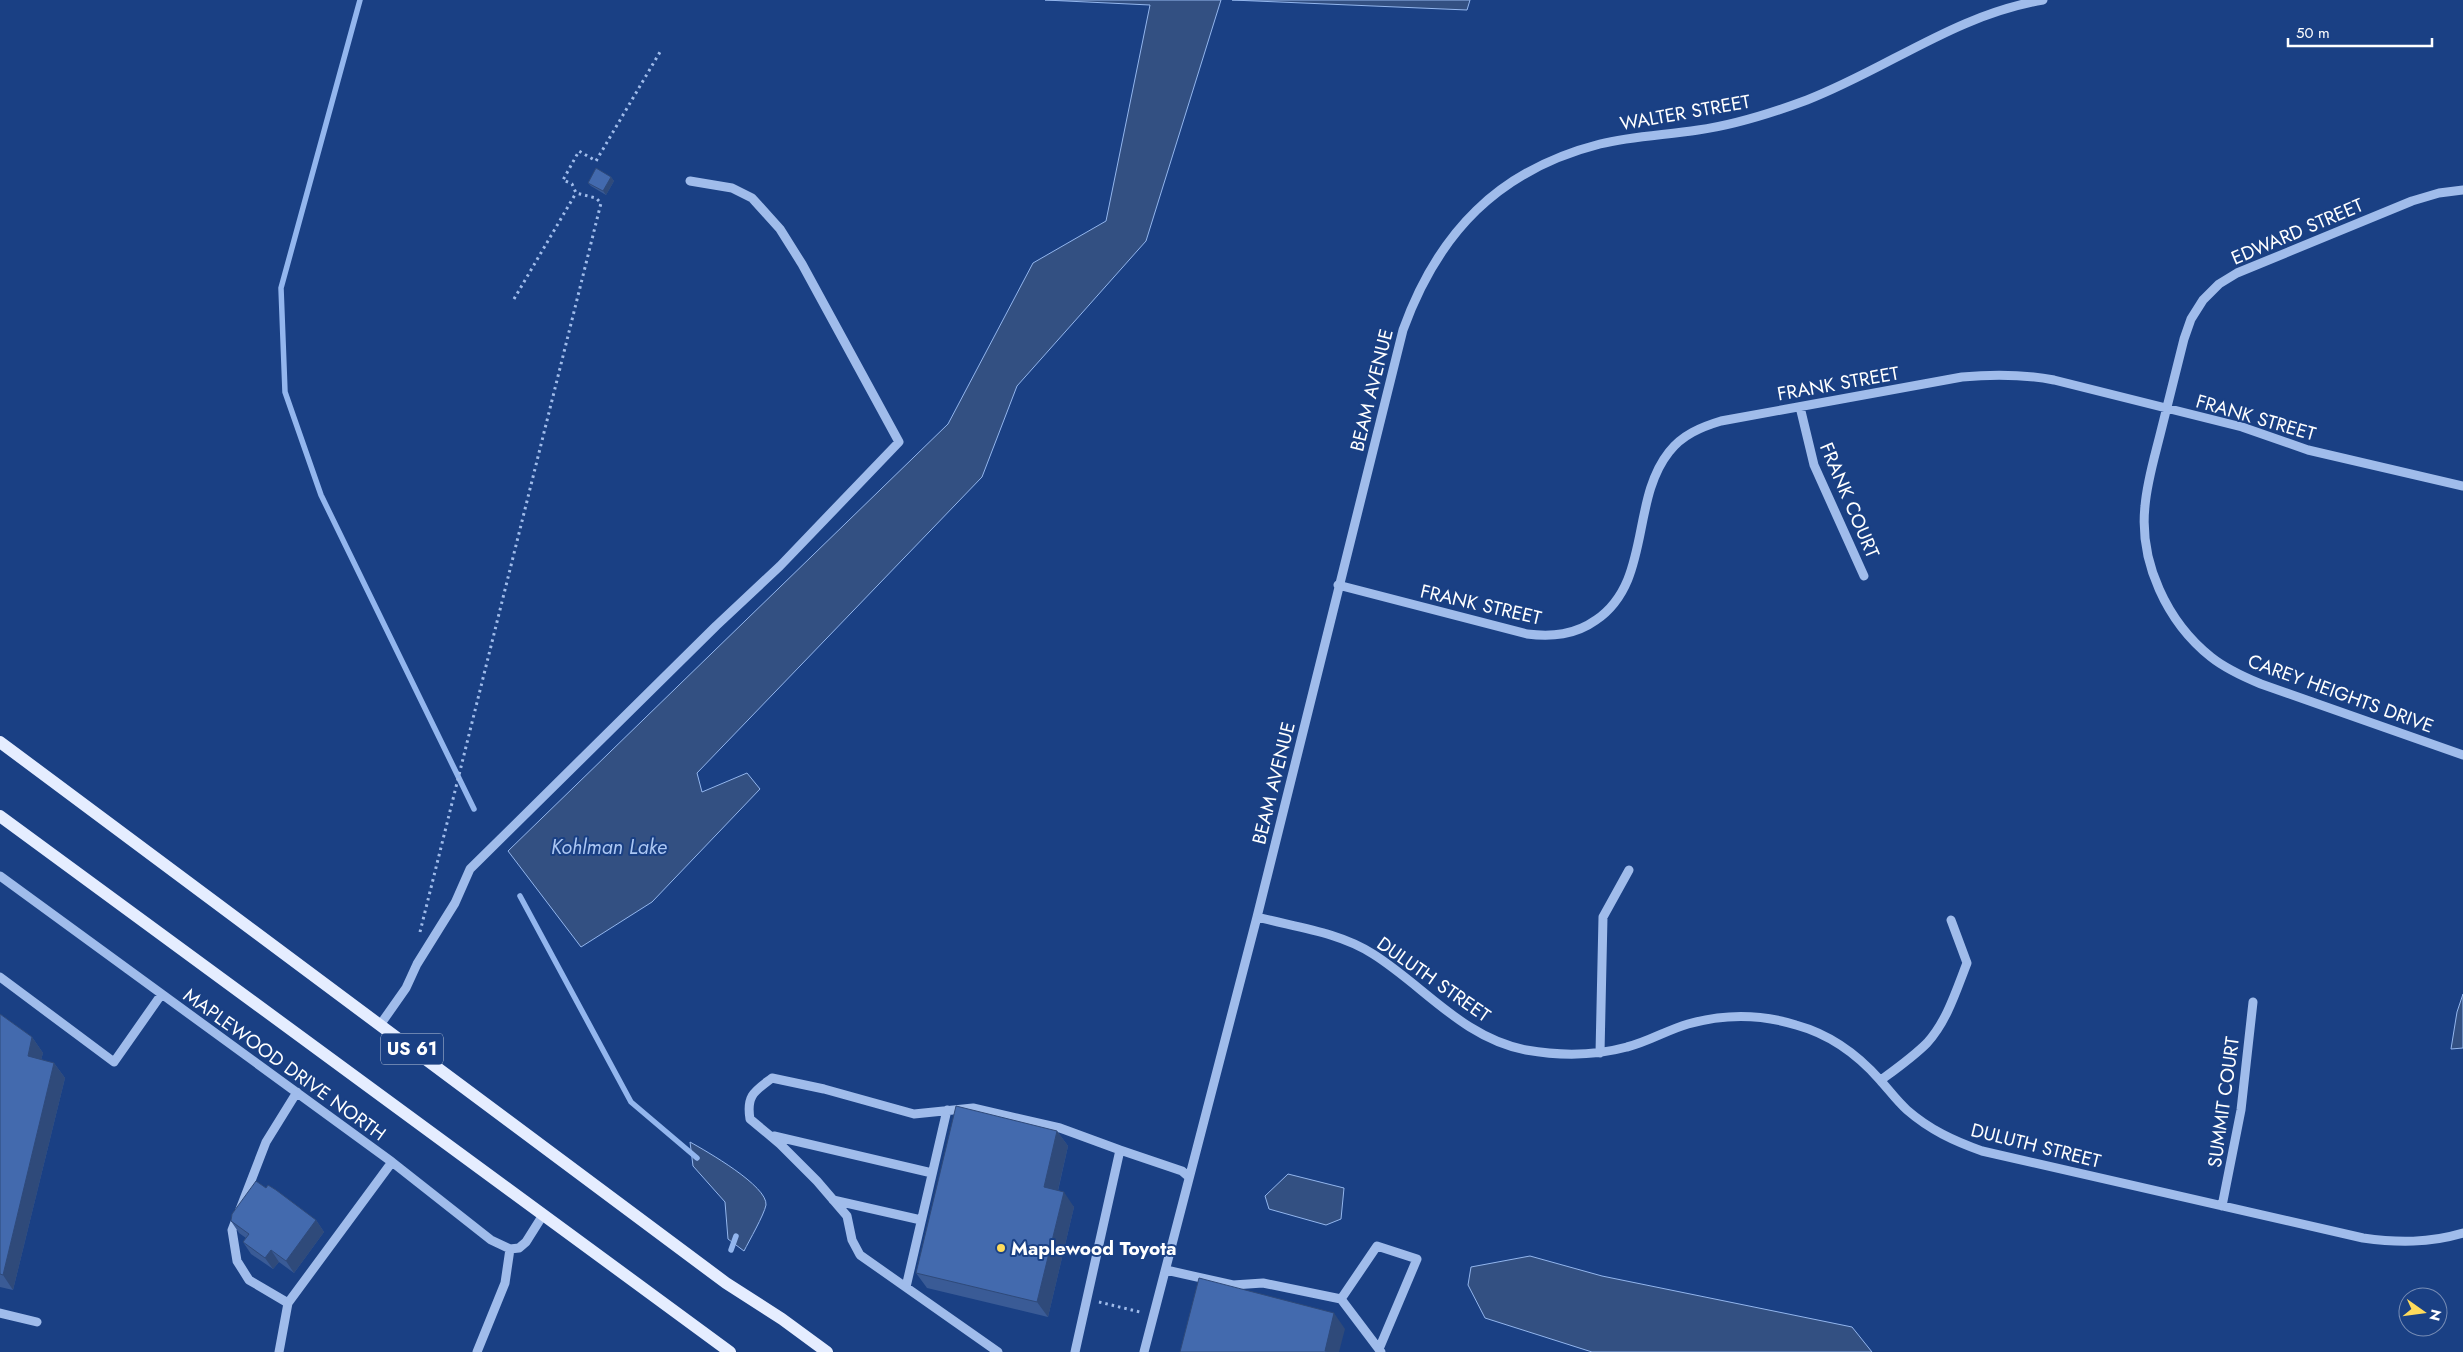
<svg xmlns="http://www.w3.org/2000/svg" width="2463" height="1352" font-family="Jost,sans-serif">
	<rect width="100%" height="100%" fill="#1a4084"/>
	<path fill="#335082" stroke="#93b6ee" d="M1045 0H1221L1146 241 1017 386 982 477 697 773 702 792 747 773 760 789 652 902 581 947 508 851 948 424 1033 263 1106 221 1150 5Z
		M1232 0H1470L1467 10Z
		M2463 994V1048L2451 1049 2457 1012Z
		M690 1142C706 1151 768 1186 766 1205 764 1215 749 1241 744 1251L728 1239 725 1202 693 1166Z
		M1288 1174 1344 1188 1341 1219 1326 1225 1269 1209 1265 1196Z
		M1530 1256 1602 1276 1852 1327 1872 1352H1592L1485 1318 1468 1285 1471 1267Z"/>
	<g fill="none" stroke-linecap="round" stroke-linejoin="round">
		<path stroke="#93b6ee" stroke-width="5.5" d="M360 0 281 288 285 392 321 495 474 809
			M520 896 631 1102 697 1158
			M731 1250 736 1236"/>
		<path stroke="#a0bceb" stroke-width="3" stroke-dasharray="2.5 4" stroke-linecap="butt" d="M514 299 576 193
			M420 932 601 203 596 198 576 193 572 184 563 180 579 151 596 161 660 52
			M1099 1302 1140 1312"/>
		<path stroke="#a0bceb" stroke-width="9" d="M2463 190 2439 193 2412 201 2237 273 2219 284 2203 300 2191 319 2184 339C2176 371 2168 403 2160 435 2154 459 2147 482 2145 506 2139 562 2167 622 2211 657 2226 669 2244 677 2261 684L2463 755
			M1800 407 1814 465 1864 576
			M1338 585 1527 634C1552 637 1575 635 1596 620 1652 582 1630 501 1669 452 1682 435 1701 427 1721 421L1962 377C1994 374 2022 374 2054 380L2242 427 2308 450 2463 486
			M0 876 392 1162 491 1240 510 1249 519 1248 526 1242 543 1215
			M1257 917C1295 927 1339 932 1373 954 1424 986 1463 1038 1526 1050 1560 1056 1594 1056 1627 1047 1648 1042 1667 1030 1688 1024 1723 1014 1761 1014 1796 1025 1829 1034 1858 1055 1880 1080 1889 1090 1897 1101 1907 1110 1930 1130 1954 1141 1982 1151L2363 1238C2398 1243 2429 1243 2463 1233
			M0 977 114 1062 161 995
			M380 1025 406 988 417 964 455 903 470 869 716 626 780 566 899 442 802 264 780 229 752 198 732 188 690 181
			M1600 1053 1603 917 1629 870
			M1881 1080C1896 1069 1913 1057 1927 1043 1947 1021 1956 991 1967 963L1951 920
			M774 1136 932 1173
			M833 1200 921 1220
			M2222 1206 2241 1110 2253 1002
			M1166 1270 1233 1285 1263 1283 1341 1299 1381 1352
			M906 1287 947 1110
			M1341 1299 1377 1246 1417 1259 1379 1349
			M288 1303 249 1280 237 1261 232 1230 266 1142 297 1092
			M0 1313 37 1322
			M279 1352 288 1303 392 1162
			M477 1352 505 1283 510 1249
			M998 1352 860 1255 852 1240 847 1216 817 1181 780 1144 750 1119C746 1095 755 1091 772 1078L824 1089 914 1114 973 1108 1060 1128 1120 1150
			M1075 1352 1120 1150 1182 1171 1189 1177
			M1144 1352 1257 917 1403 330C1438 233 1498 170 1600 144 1632 136 1666 135 1698 130 1735 125 1772 113 1807 100 1889 68 1955 15 2043 0"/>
		<path stroke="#e5edff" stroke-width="12" d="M0 742 726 1283 782 1319 827 1352
			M0 816 730 1352"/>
	</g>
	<path fill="#3a5b96" d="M611 177 614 181 606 195 591 186 588 183Z
		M0 1014 32 1037 43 1053 41 1060 54 1063 65 1078 13 1290 0 1287Z
		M1057 1131 1068 1146 1058 1191 1074 1207 1048 1317 927 1288 916 1273Z
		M266 1188 316 1220 324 1232 294 1273 279 1262 273 1269 251 1254 243 1242 246 1238 239 1233 231 1221Z"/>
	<path fill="#2f4a7a" d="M611 177 614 181 606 195 603 191Z
		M32 1037 43 1053 38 1071 28 1056Z
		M54 1063 65 1078 13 1290 3 1275Z
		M1057 1131 1068 1146 1055 1203 1044 1187Z
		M1064 1192 1074 1207 1048 1317 1037 1302Z
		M316 1220 324 1232 294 1273 286 1261Z
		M271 1250 279 1262 273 1269 265 1258Z
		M1334 1313 1345 1329 1339 1352H1326L1325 1351Z"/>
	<path fill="#436aae" stroke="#2f4a7a" d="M596 168 611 177 603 191 588 183Z
		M0 1014 32 1037 28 1056 54 1063 3 1275 0 1274Z
		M956 1106 1057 1131 1044 1187 1064 1192 1037 1302 916 1273Z
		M256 1181 266 1188 268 1185 276 1190 316 1220 286 1261 271 1250 265 1258 243 1242 249 1234 231 1221 232 1214Z
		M1199 1278 1334 1313 1325 1351 1330 1352H1180Z"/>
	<circle fill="#fedb5c" stroke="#1a4084" stroke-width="2" cx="1001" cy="1248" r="5"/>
	<g text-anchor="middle" stroke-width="4" stroke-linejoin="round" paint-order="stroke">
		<rect fill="#1a4084" stroke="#bac6da" stroke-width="1" x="381" y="1033.5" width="62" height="31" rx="4"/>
		<g font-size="18" font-weight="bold" fill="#fff">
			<text x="412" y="1055">US 61</text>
		</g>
		<g font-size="19" fill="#fff" stroke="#1a4084">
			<text transform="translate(1685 112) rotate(-10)" y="7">WALTER STREET</text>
			<text transform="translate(2297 231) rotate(-23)" y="7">EDWARD STREET</text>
			<text transform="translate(1838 383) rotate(-10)" y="7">FRANK STREET</text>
			<text transform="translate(1371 390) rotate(-76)" y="7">BEAM AVENUE</text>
			<text transform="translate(2256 417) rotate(16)" y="7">FRANK STREET</text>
			<text transform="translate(1850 500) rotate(67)" y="7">FRANK COURT</text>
			<text transform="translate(1481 604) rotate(13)" y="7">FRANK STREET</text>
			<text transform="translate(2341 693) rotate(20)" y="7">CAREY HEIGHTS DRIVE</text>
			<text transform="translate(1273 783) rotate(-76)" y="7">BEAM AVENUE</text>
			<text transform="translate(1434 979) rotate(35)" y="7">DULUTH STREET</text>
			<text transform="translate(285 1064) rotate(36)" y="7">MAPLEWOOD DRIVE NORTH</text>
			<text transform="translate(2223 1102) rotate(-82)" y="7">SUMMIT COURT</text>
			<text transform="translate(2036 1145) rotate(14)" y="7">DULUTH STREET</text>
		</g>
		<g font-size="19" font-weight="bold" fill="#fff" stroke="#1a4084" text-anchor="start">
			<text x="1011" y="1255">Maplewood Toyota</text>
		</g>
		<g font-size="20" font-style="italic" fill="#acc7f3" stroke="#1a4084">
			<text x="609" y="854">Kohlman Lake</text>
		</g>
	</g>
	<g transform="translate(2423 1312) rotate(104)"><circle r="24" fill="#1a4084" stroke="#768cb5"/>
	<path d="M0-4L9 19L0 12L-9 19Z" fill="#fedb5c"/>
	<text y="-8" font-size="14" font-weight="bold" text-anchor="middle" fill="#ffffff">N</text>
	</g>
	<path d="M2288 38v8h144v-8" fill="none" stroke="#ffffff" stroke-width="2.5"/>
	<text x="2296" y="38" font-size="15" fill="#ffffff" stroke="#1a4084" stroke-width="4" paint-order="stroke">50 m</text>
</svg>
